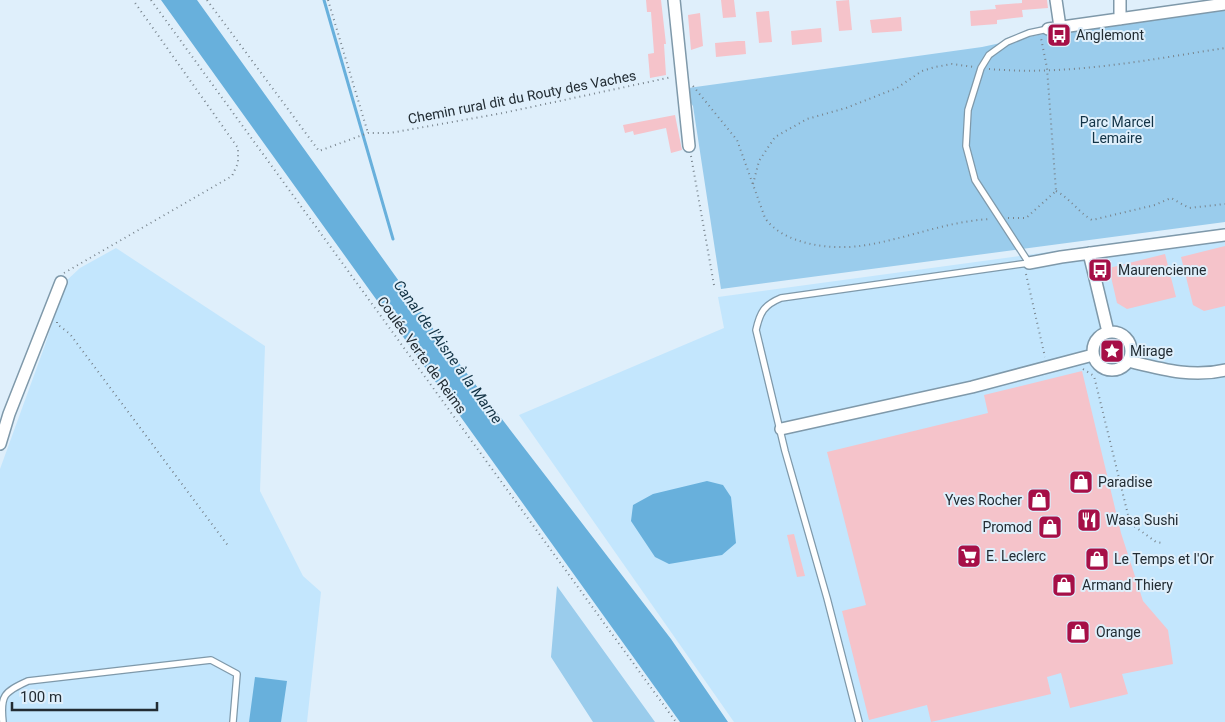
<svg xmlns="http://www.w3.org/2000/svg" width="1225" height="722" font-family="Roboto,sans-serif">
	<rect width="100%" height="100%" fill="#dfeffb"/>
	<path fill="#c3e6fd" d="M1225 228V722H734L519 415 724 328 718 297Z
		M116 248 265 346 260 491 303 576 321 592 307 722H0V469L45 345 66 281 80 268Z"/>
	<path fill="#9accec" d="M1225 9V222L721 289 693 106 681 89 982 47 1043 34Z
		M557 586 655 722H593L551 657Z"/>
	<path fill="#68b0dc" d="M161 0H197L442 341 671 639 728 722H680Z
		M707 481 723 485 731 497 736 543 722 555 669 564 655 557 631 521 633 505 653 494Z
		M255 677 287 681 281 722H249Z"/>
	<g fill="none" stroke-linecap="round" stroke-linejoin="round">
		<path stroke="#68b0dc" stroke-width="3" d="M324 0 393 239"/>
	</g>
	<path fill="#f5c3ca" d="M646 0H661L666 44H664L666 75 650 78 648 54 654 53 651 12H647Z
		M721 0H734L736 17 723 18Z
		M849 0 852 30 839 31 836 1Z
		M1022 0H1047L1048 8 1022 10 1023 17 997 20V24L971 26 970 11 996 9 995 5 1022 3Z
		M769 11 772 42 759 43 756 12Z
		M700 13 703 46 691 50 688 15Z
		M901 17 902 31 872 33 870 20Z
		M821 28 822 42 792 45 791 31Z
		M738 41H745L746 54 716 57 715 43Z
		M675 115 682 150 671 153 666 128 634 135 633 131 625 133 623 125Z
		M1225 246V306L1204 311 1193 305 1181 257Z
		M1165 254 1176 297 1127 309 1117 303 1109 268Z
		M1082 371 1121 533 1143 601 1168 630 1173 664 1122 674 1128 694 1070 708 1061 673 1047 677 1051 694 931 722 927 705 869 720 842 611 866 605 827 452 988 413 984 395Z
		M794 534 805 576 797 577 787 535Z"/>
	<g fill="none" stroke-linecap="round" stroke-linejoin="round">
		<g stroke="#7f99aa" stroke-width="8">
			<path id="lane" d="M3 722C0 695 4 692 28 681L211 660 237 674 233 722
				M859 722 827 598 785 451 756 330C760 312 764 305 781 298L1029 263 975 180 966 146 968 110 981 68 989 55 1007 42 1029 33 1048 29"/>
		</g>
		<g stroke="#7f99aa" stroke-width="14">
			<path id="street" d="M674 0 689 146
				M1056 0 1060 27
				M1120 0V19
				M1048 29 1225 4
				M1089 253 1108 332
				M1029 263 1061 257 1225 235
				M1093 351a19 19 0 1 1 38 0a19 19 0 1 1-38 0Z
				M1128 361C1161 369 1192 378 1225 370
				M781 429 972 387 1093 355
				M0 444 9 414 61 282"/>
		</g>
		<path stroke="#78848d" stroke-width="2" stroke-dasharray="1 4" stroke-linecap="butt" d="M151 0 676 722
			M207 0 319 151 368 133H390L503 113 672 77
			M328 0 368 133
			M989 69C1068 76 1147 60 1225 48
			M693 86 737 140 765 218C783 244 829 250 860 246 904 240 946 221 991 219
			M691 156 714 285
			M753 184 759 161 775 137 807 119 846 108 897 88 922 71 935 67 952 64 974 67
			M1056 191C1071 199 1078 212 1092 220L1155 205 1171 198 1189 208 1225 204
			M1008 218H1026L1056 191 1047 68 1041 38
			M64 273 232 176 238 163V148L133 0
			M1026 274 1045 357
			M57 322V324L70 334 229 547
			M1083 369 1094 376 1130 523 1156 542 1162 543"/>
		<use href="#lane" stroke="#fff" stroke-width="5.5"/>
		<use href="#street" stroke="#fff" stroke-width="11"/>
	</g>
	<defs>
		<g id="bus-square" transform="scale(1.25)"><rect x="-9" y="-9" width="18" height="18" rx="4" fill="#a60f47" stroke="#dfeffb"/><path d="M-5-6H5V4H4V6H2V4H-2V6H-4V4H-5ZM-3.5-4V0h7V-4ZM-3.5 1.2v1.5H-2V1.2ZM2 1.2v1.5H3.5V1.2Z" fill="#fff"/></g>
		<g id="sight-square" transform="scale(1.25)"><rect x="-9" y="-9" width="18" height="18" rx="4" fill="#a60f47" stroke="#dfeffb"/><path d="M0-6L1.8-2.2L6-1.7L2.9 1.2L3.7 5.4L0 3.3L-3.7 5.4L-2.9 1.2L-6-1.7L-1.8-2.2Z" fill="#fff"/></g>
		<g id="shop-square" transform="scale(1.25)"><rect x="-9" y="-9" width="18" height="18" rx="4" fill="#a60f47" stroke="#dfeffb"/><path d="M-5-2.5h2.3a2.7 3.5 0 0 1 5.4 0H5L5.5 6h-11ZM-1.5-2.5h3a1.5 2.3 0 0 0-3 0Z" fill="#fff"/></g>
		<g id="restaurant-square" transform="scale(1.25)"><rect x="-9" y="-9" width="18" height="18" rx="4" fill="#a60f47" stroke="#dfeffb"/><path d="M-5-6h1v4h1v-4h1v4h1v-4h1v5L-1.5 .5V6h-2V.5L-5-1ZM5-6V6H3V1.5H1.5Q1.5-4 5-6Z" fill="#fff"/></g>
		<g id="supermarket-square" transform="scale(1.25)"><rect x="-9" y="-9" width="18" height="18" rx="4" fill="#a60f47" stroke="#dfeffb"/><path d="M-6-5.5h2.5l.6 2H6L4.5 2H-2.5L-4.4-4H-6ZM-1.5 3.2a1.3 1.3 0 1 0 .1 0ZM3 3.2a1.3 1.3 0 1 0 .1 0Z" fill="#fff"/></g>
	</defs>
	<g fill-rule="evenodd">
		<use href="#bus-square" x="1059" y="35"/>
		<use href="#bus-square" x="1100" y="270"/>
		<use href="#sight-square" x="1112" y="351"/>
		<use href="#shop-square" x="1081" y="482"/>
		<use href="#shop-square" x="1039" y="500"/>
		<use href="#restaurant-square" x="1089" y="520"/>
		<use href="#shop-square" x="1050" y="527"/>
		<use href="#supermarket-square" x="969" y="556"/>
		<use href="#shop-square" x="1097" y="559"/>
		<use href="#shop-square" x="1064" y="585"/>
		<use href="#shop-square" x="1078" y="632"/>
	</g>
	<g text-anchor="middle" stroke-width="4" stroke-linejoin="round" paint-order="stroke">
		<g font-size="14" fill="#222c33" stroke="#dfeffb" text-anchor="start">
			<text x="1076" y="40">Anglemont</text>
			<text x="1118" y="275">Maurencienne</text>
			<text x="1130" y="356">Mirage</text>
			<text x="1098" y="487">Paradise</text>
			<text x="1022" y="505" text-anchor="end">Yves Rocher</text>
			<text x="1106" y="525">Wasa Sushi</text>
			<text x="1032" y="532" text-anchor="end">Promod</text>
			<text x="986" y="561">E. Leclerc</text>
			<text x="1114" y="564">Le Temps et l'Or</text>
			<text x="1082" y="590">Armand Thiery</text>
			<text x="1096" y="637">Orange</text>
		</g>
		<g font-size="14" fill="#222c33" stroke="#dfeffb">
			<text transform="translate(522 97) rotate(-11)" y="5">Chemin rural dit du Routy des Vaches</text>
			<text transform="translate(422 355) rotate(54)" y="5">Coulée Verte de Reims</text>
		</g>
		<g font-size="14" fill="#133346" stroke="#dfeffb">
			<text x="1117" y="127">Parc Marcel<tspan x="1117" dy="16">Lemaire</tspan></text>
		</g>
		<g font-size="15" font-style="italic" fill="#113244" stroke="#dfeffb">
			<text transform="translate(448 352) rotate(54)" y="5">Canal de l'Aisne à la Marne</text>
		</g>
	</g>
	<path d="M12 702v8h145v-8" fill="none" stroke="#222c33" stroke-width="2.5"/>
	<text x="20" y="702" font-size="15" fill="#222c33" stroke="#dfeffb" stroke-width="4" paint-order="stroke">100 m</text>
</svg>
